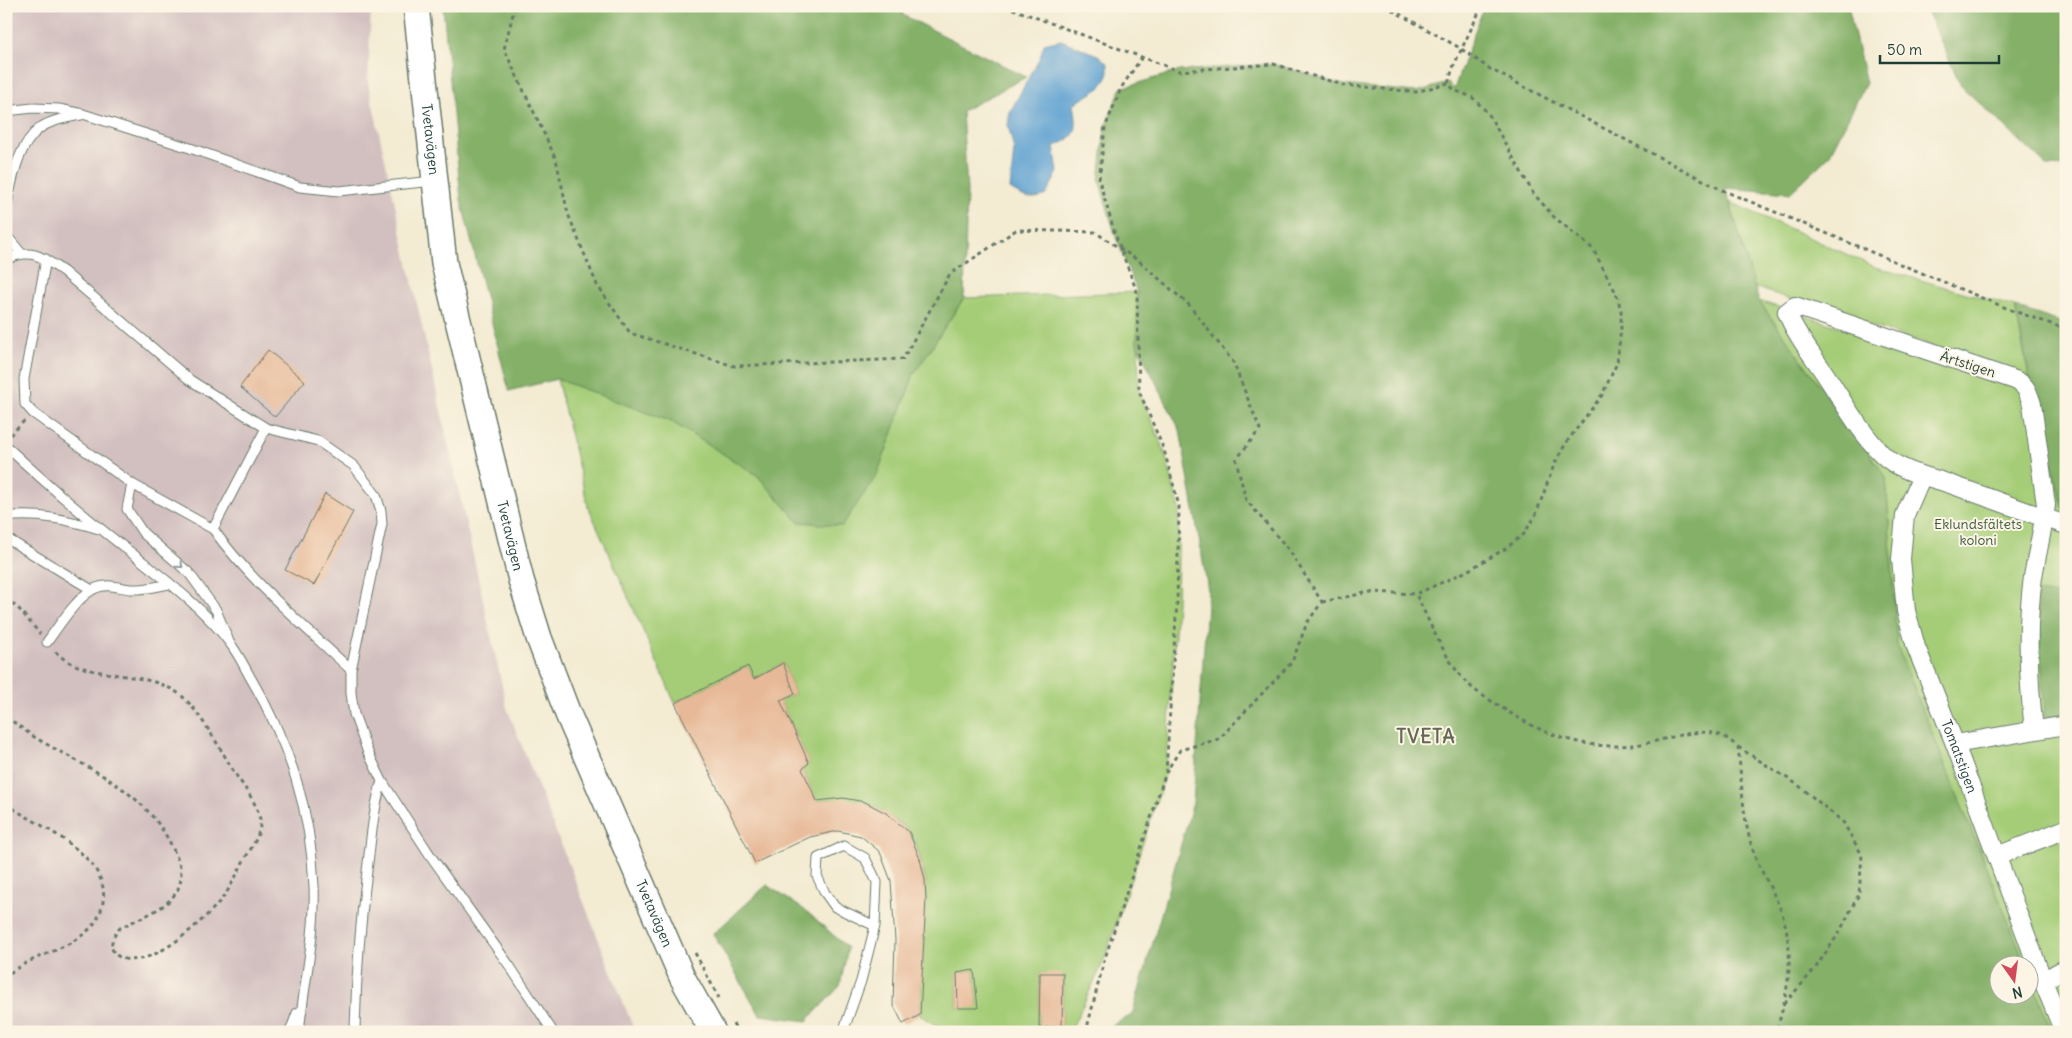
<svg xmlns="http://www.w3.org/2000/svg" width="2072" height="1038" font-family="Delius,sans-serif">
	<rect width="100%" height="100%" fill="#fcf5e5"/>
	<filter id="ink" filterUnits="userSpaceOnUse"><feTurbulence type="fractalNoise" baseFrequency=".02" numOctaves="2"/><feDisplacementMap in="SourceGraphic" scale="10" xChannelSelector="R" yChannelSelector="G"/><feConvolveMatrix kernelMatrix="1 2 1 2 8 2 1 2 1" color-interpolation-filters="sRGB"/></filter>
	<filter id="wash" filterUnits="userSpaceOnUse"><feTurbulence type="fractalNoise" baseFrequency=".0096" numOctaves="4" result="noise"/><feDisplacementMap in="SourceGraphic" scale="20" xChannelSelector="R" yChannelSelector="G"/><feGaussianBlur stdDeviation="1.12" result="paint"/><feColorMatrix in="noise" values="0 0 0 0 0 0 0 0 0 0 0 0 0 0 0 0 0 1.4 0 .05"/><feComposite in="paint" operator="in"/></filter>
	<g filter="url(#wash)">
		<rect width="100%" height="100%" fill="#f3ebd2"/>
		<path fill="#d2bfbf" d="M6 6H371L368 83 507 708 635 1032H6Z"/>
		<path fill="#a5cd77" stroke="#628556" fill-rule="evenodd" d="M1730 202 1875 267 2015 307 2029 378 1754 287Z
			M1137 292 1139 391 1164 450 1179 506 1177 602 1166 772 1104 961 1070 1032H946L920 1015 925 880C922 865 918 845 909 832 906 827 899 823 894 820 869 799 849 797 817 801L802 769 809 763 780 700 795 694 783 663 754 679 748 666 675 703 588 506 557 379 672 422 757 475 799 522 877 475 914 374 964 298ZM974 970 978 1007 958 1008 957 974ZM1040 973 1063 974 1062 1026 1039 1028Z
			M1759 301 2032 389 2064 510 2066 511V1032H2052L2030 975V966L2026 965 1897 646 1886 477Z"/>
		<path fill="#84b068" stroke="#52764e" d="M443 6H900L903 15 1026 77 962 111 967 190 964 298 914 374 877 475 842 526 799 522 757 475 672 422 557 379 509 391 461 200Z
			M1484 6H1848L1866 83 1829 156 1790 193 1725 188 1759 301 1886 477 1897 646 2026 965 2000 966V996H2030V975L2052 1032H1099L1132 1015 1193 803 1208 590 1180 430 1137 345V292L1115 234 1099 180 1105 128 1121 88 1179 71 1273 64 1343 85 1416 92 1448 83 1454 89Z
			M1925 6H2066V167L2047 166 1961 86Z
			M2015 307 2066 324V511L2064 510 2032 389Z
			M2037 592 2066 596V714L2045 717Z
			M767 885 806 911 848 948 840 986 807 1021 760 1015 713 934Z"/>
		<path fill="#5da0d1" stroke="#3e6e82" d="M1061 40 1098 55 1108 64V76L1100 88 1074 104C1078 128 1079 138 1054 146L1058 172 1046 195C1030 201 1025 198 1010 189L1014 150 1008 125 1010 112 1040 57 1044 44Z"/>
		<g id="blocks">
			<path fill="#e7b998" d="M268 350 305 381 275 417 240 387Z
				M325 494 353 512 314 585 285 570Z
				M783 663 795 694 780 700 809 763 802 769 817 801 843 798 865 802 886 813 909 832 920 859 925 880 926 899 920 1015 903 1024 893 1004 895 940 891 881 880 852 861 836 838 831 810 837 755 863 675 703 748 666 754 679Z
				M974 970 978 1008H958L957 973Z
				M1040 973H1063L1062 1026 1039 1028Z"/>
		</g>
	</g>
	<g filter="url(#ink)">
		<use href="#blocks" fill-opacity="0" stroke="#697a6b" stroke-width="1"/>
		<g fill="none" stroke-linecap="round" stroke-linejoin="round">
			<g stroke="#697a6b" stroke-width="11">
				<path id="lane" d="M6 111 33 108 59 109 83 114 190 148 300 187 339 191 433 181
					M6 209C12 182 16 147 40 128 51 120 67 118 81 115
					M6 235 21 253
					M46 259 24 379 25 404 33 413 132 484 213 529
					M6 260C31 247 43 257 64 272L190 380 266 428 318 441 354 466 376 495 381 511 382 524 351 670V693L354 714 367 750 382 781 430 855 509 965 553 1032
					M266 428 213 529C251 582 303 625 351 670
					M6 446C38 476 71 505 106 533 146 565 202 604 232 646 240 657 246 670 253 682 290 746 311 811 314 886 316 934 304 983 299 1032
					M132 484 127 509 143 533 189 573 216 610 228 639
					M6 517C38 513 69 520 99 529
					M6 538 92 590
					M47 642C58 627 79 594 96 588 108 583 119 588 131 589 144 590 157 586 170 584
					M290 1032 297 1013
					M355 1032C356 978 360 925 367 871 371 840 373 810 382 781
					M843 1032 861 981 875 926 877 882 865 858 844 846 818 858 817 876 825 893 835 907 875 926"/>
			</g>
			<g stroke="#697a6b" stroke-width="20">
				<g id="street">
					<path id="s1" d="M1922 476 1905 515 1901 559 1906 611 1916 647 1955 744 2043 981 2064 1032"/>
					<path d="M2034 730C2028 679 2026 628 2033 577 2037 553 2043 529 2046 505L2032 404C2028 393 2027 385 2015 380L1795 306 1787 312C1795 334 1814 357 1827 377 1844 403 1860 432 1882 454 1899 471 1926 476 1947 483 1987 497 2026 512 2066 525"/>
					<path d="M1955 744 2066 725"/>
					<path d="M1997 856 2066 829"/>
					<path d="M2043 981 2066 968"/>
				</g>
			</g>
			<g stroke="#697a6b" stroke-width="28">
				<g id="secondary">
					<path id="s2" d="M416 6 444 263 521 580 539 638 568 714 682 977 713 1032"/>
				</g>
			</g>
			<path stroke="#697a6b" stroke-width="3" stroke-dasharray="4 4" stroke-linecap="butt" d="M515 6 504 49 556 159 568 214 597 285 630 333 734 366 903 359 950 274 1016 230 1095 232 1139 261 1189 305 1233 362 1260 429 1236 460 1246 500 1289 550 1322 602 1307 623 1292 662 1219 739 1180 750 1166 772 1104 961 1086 1032
				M1005 6 1179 71 1273 64 1343 85 1416 92 1448 83 1454 90 1472 97 1488 113 1533 193 1554 217 1593 249 1616 293 1621 310V328L1617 363 1602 395 1566 443 1554 465 1536 514 1524 534 1505 549 1465 572 1416 594C1430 623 1443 655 1464 680 1473 690 1486 698 1498 705 1542 735 1586 752 1641 744 1664 741 1700 725 1722 736 1728 738 1733 743 1738 747 1742 781 1742 820 1754 853 1761 872 1772 889 1780 908 1796 950 1789 990 1776 1032
				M1385 6 1460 48 1490 69 1722 190 2011 310 2066 329
				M1142 57 1121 88 1105 128 1099 180 1115 234 1137 292 1139 391 1164 450 1179 506 1177 602 1166 771
				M1448 83 1454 65 1482 6
				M10 435 25 420
				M6 598 19 609 40 634
				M1322 602 1370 592 1416 594
				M6 717C18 725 29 734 41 741 93 771 148 792 174 851 181 866 185 879 175 894 163 911 138 918 120 928 100 950 119 965 144 958 170 951 208 917 224 896 232 885 238 872 244 860 250 850 259 837 260 826 262 808 243 786 234 772 223 753 199 711 183 697 147 666 84 684 54 650
				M1738 747 1798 785 1843 822 1862 855 1859 894 1839 933 1814 970 1785 1003
				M6 804C38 826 111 855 103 902 101 916 93 928 81 936 65 948 44 954 26 963 19 967 13 971 6 975
				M695 953 719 998
				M733 1024 737 1032"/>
			<use href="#lane" stroke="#fff" stroke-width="9"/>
			<use href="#street" stroke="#fff" stroke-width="18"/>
			<use href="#secondary" stroke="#fff" stroke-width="25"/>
		</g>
		<defs><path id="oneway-chevron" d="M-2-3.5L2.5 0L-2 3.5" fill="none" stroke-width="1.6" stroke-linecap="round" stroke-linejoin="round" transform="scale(1.25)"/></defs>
		<use stroke="#8f9e9a" href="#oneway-chevron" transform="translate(180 565) rotate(41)"/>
	</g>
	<g text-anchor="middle" stroke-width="4" stroke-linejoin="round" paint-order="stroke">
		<g font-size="14" fill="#1f3d34" stroke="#fcf5e5">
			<text dy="5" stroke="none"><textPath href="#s2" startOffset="134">Tvetavägen</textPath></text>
			<text transform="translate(1968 364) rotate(18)" y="5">Ärtstigen</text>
			<text dy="5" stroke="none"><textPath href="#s2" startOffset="539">Tvetavägen</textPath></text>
			<text dy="5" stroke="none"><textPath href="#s1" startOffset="294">Tomatstigen</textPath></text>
			<text dy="5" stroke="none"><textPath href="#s2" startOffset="944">Tvetavägen</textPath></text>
		</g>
		<g font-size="14" fill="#3a5a41" stroke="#fcf5e5">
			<text x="1978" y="529">Eklundsfältets<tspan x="1978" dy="16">koloni</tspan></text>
		</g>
		<g font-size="19" font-weight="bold" letter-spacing="1" fill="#656857" stroke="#fcf5e5">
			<text x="1426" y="743">TVETA</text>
		</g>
	</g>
	<rect width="2072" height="1038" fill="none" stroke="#fcf5e5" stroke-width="25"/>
	<g transform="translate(2014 980) rotate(166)"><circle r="24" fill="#fcf5e5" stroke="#a4ab9e"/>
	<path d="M0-4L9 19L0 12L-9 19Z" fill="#d1495b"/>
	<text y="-8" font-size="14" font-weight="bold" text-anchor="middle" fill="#1f3d34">N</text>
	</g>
	<path d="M1880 55v8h119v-8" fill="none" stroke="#1f3d34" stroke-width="2.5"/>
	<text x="1887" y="55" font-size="15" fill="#1f3d34" stroke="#fcf5e5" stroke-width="4" paint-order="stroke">50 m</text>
</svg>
